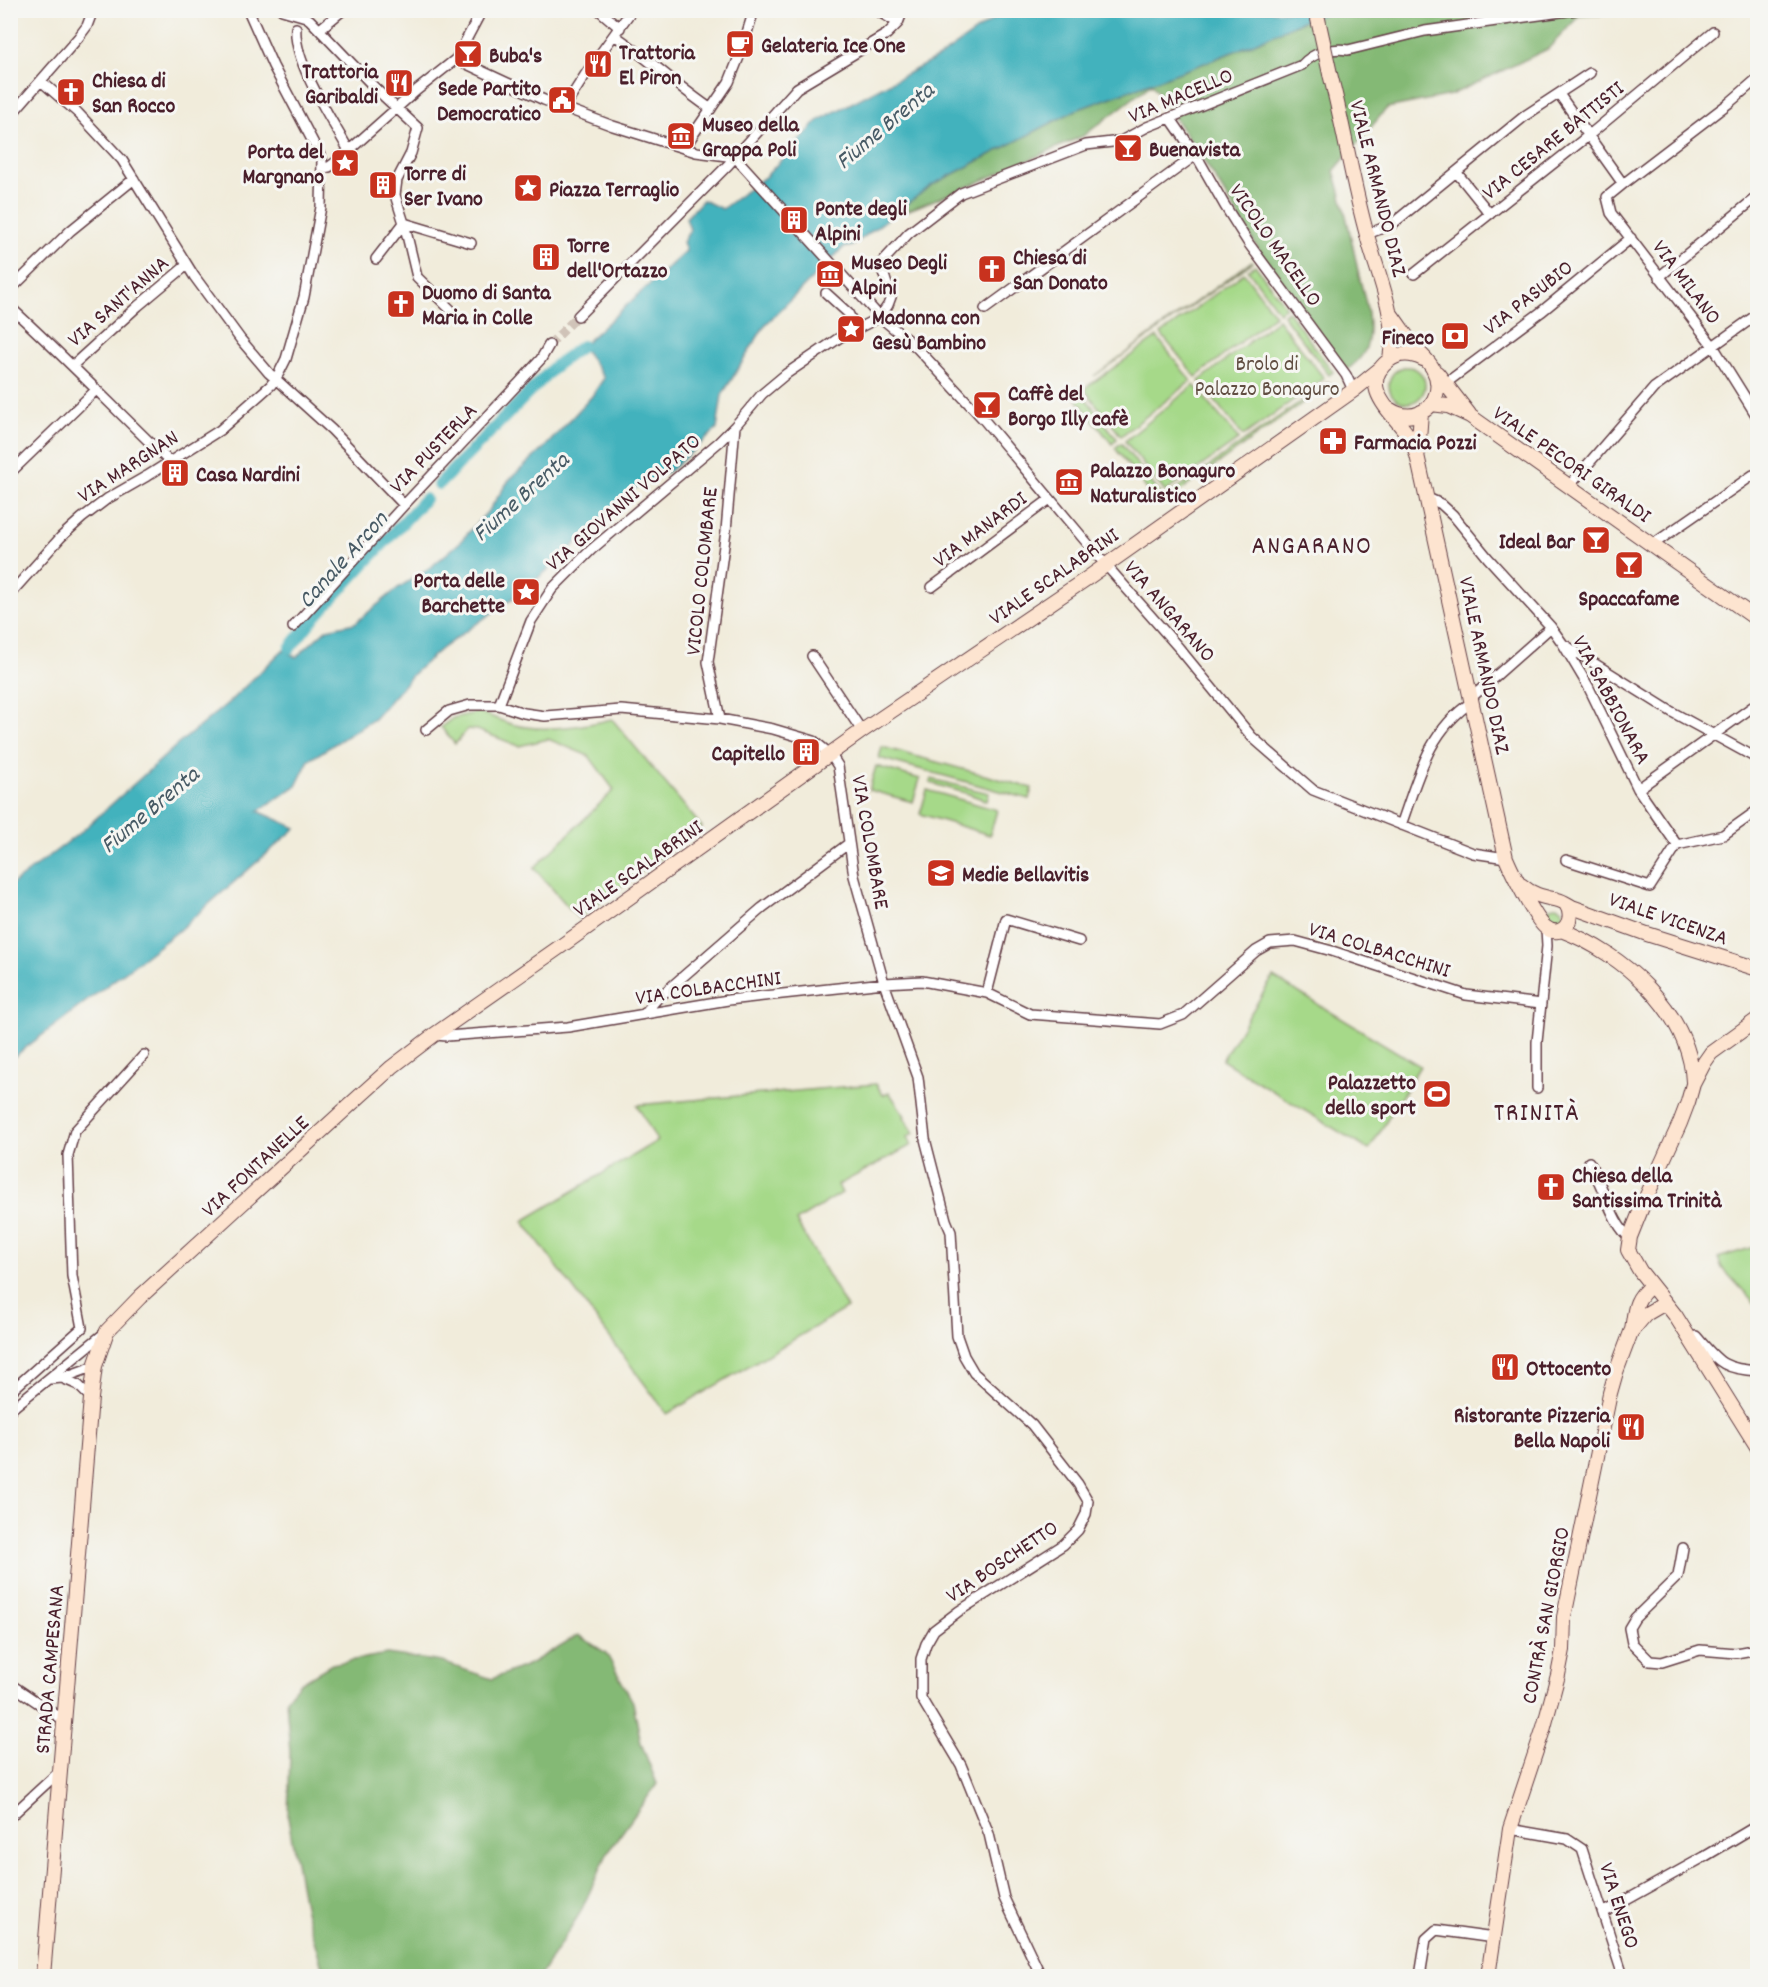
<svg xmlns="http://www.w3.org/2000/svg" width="1768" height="1987" font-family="Dekko,sans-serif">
	<rect width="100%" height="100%" fill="#f6f6f2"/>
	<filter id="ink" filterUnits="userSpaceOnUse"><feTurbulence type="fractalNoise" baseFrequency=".0167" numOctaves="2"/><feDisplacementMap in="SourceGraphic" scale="12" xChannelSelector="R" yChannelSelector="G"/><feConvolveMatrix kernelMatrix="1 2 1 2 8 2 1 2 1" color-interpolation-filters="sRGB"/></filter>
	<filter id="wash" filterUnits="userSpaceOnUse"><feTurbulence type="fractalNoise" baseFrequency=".008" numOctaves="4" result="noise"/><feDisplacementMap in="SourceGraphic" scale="24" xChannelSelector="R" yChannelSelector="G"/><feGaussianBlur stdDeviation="1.35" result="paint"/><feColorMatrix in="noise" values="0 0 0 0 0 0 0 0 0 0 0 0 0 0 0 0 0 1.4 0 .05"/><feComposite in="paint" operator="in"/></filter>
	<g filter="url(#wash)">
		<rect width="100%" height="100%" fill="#f1ecdb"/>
		<path fill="#a6d989" stroke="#787c5a" stroke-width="1.5" d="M1252 261 1253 262 1094 376Z
			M1255 265 1286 307 1279 312 1248 270Z
			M1244 273 1275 315 1196 377 1161 334Z
			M1288 311 1333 372 1329 375 1283 315Z
			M1278 319 1324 378 1243 436 1199 381Z
			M1157 337 1191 381 1121 436 1084 389Z
			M1389 385a18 18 0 1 1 36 0a18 18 0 1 1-36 0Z
			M1328 382 1330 383 1169 499 1167 496Z
			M1194 385 1239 439 1165 492 1125 441Z
			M1078 388 1117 439 1112 444 1076 398 1079 395 1076 390Z
			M1121 443 1165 500 1159 505 1115 448Z
			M479 712C491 716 503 722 515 725 542 732 585 726 612 719L702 827 578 918 534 868 614 790 589 756 548 739 519 746 477 730 468 729 455 744 441 727 453 718Z
			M882 747 1032 788 1029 799 879 758Z
			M876 766 920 779 913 802 869 790Z
			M931 779 989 793 987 801 969 794 930 783Z
			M927 790 997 810 990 835 920 814Z
			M1546 915a9 9 0 1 1 18 0a9 9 0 1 1-18 0Z
			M1273 977 1420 1066 1369 1150 1222 1060Z
			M876 1084 883 1095 889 1092 905 1116 904 1117 914 1133 907 1137 912 1145 838 1185 842 1193 796 1221 847 1308 667 1414 523 1221 657 1141 637 1105Z
			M1757 1246H1758L1757 1305 1722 1268 1718 1258Z"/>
		<path fill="#84b975" stroke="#676c50" stroke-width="1.5" d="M1335 11H1669L1579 16 1548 49 1451 95 1387 108 1334 171C1345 206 1352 241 1359 276 1364 296 1372 319 1368 340 1366 354 1358 361 1347 370L1265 260 1212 173 1152 84 1083 136 979 182 904 212 901 208 932 185 1076 110 1210 61 1250 45 1300 22Z
			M578 1635 606 1653 633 1702 641 1743 657 1784 608 1852 580 1913 540 1976H325L305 1911 288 1818 290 1753 286 1699 300 1683 332 1664 387 1654 442 1662 492 1679 530 1664Z"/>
		<path fill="#43b2bd" stroke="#466874" stroke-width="1.5" d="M1011 11H1335L1300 22 1250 45 1210 61 1076 110 932 185 852 246 843 248 765 325 722 395 717 429 671 470 629 491 554 565 513 598 441 649 414 673 374 719 309 760 296 786 258 811 296 828 177 932 11 1059V885L81 832 177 745 229 702 283 650 296 657 327 629 355 623 398 588 431 567 458 544 490 509 509 480 545 447 592 396 604 378 582 346 686 251 683 242 690 230 686 218 703 200 722 209 766 176 819 120 939 57 992 20Z"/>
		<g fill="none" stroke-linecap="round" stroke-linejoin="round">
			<path stroke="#43b2bd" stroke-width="12" d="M439 484 555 366 582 346
				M290 648 313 619 425 499"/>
		</g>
	</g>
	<g filter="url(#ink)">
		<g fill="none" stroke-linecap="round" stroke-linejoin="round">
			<path stroke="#d0c3b8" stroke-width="9" stroke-dasharray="9 4.5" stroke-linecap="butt" d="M549 345 578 316"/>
			<g stroke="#633e45" stroke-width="12">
				<path id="street" d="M282 10 306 17 310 20 377 90 418 128 411 153 397 180 395 195 404 223 376 259
					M599 10 620 28
					M876 10 898 23
					M296 28C293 62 332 120 348 149
					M320 29 343 10
					M614 35C648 58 677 86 711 109
					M456 59 544 100 613 126 696 152 735 157
					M41 81 78 113 122 160 194 276 241 340 269 373 332 430 404 505
					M1559 94 1623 184 1607 197 1611 213 1713 346 1758 418
					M564 108 587 72 632 10
					M10 116 78 38 87 26 93 10
					M1171 119 1196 155 1225 206 1249 244 1346 375 1353 390
					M684 148 729 82 741 52 754 10
					M735 157 880 317 917 348 984 420 1098 556 1179 648 1252 737 1313 790 1473 853 1506 858
					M323 168 329 167 336 162 417 90 456 59 482 10
					M1457 173 1490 214
					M1623 184 1729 103 1758 78
					M404 223 417 277 451 310
					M404 223 471 243
					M1367 234 1391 225 1526 115 1590 73
					M1414 274 1588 136 1713 32
					M1659 277 1758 196
					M10 290 70 231 134 179
					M826 293 848 313 857 331
					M10 307C65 357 116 410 169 461
					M985 309 1196 155
					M578 316 728 165 797 88 887 34 898 23 903 10
					M73 365 138 306 187 265
					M1446 383 1541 312 1631 238
					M10 473 96 390
					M1569 486 1654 388 1758 314
					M1428 498 1441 504 1453 515 1488 558 1551 627 1563 644 1588 686 1638 789 1677 845 1723 835 1758 810
					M1652 545 1753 475
					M932 587 1050 499
					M10 594 61 537 82 518 107 499 147 476 220 430 271 385 279 373 286 359 304 297 321 207 322 159 273 66 248 10
					M293 627 404 505 519 383 541 359 549 345
					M1565 645 1672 712 1758 759
					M812 656 862 731
					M1471 698 1551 627
					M499 705 531 621 552 589 591 550 719 442 735 426 762 394 786 374 839 338 880 317 888 305 891 297 882 269 883 261 909 233 961 193 1086 145 1121 141 1147 127 1302 65C1312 53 1332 47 1348 50L1425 31 1575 10
					M720 719 708 662 726 531 735 426
					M426 730 449 711 470 705H499L524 713 545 716 621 710 720 719 773 729 814 741 831 755 838 766 854 876 884 983 918 1077 925 1139 946 1220 951 1232 957 1336 964 1356 974 1373 1032 1425 1078 1484 1088 1501 1086 1514 1078 1530 1063 1545 959 1611 934 1630 926 1644 921 1659V1698L961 1765 989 1834 1004 1898 1041 1976
					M1638 789 1758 703
					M1401 825C1418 778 1428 731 1472 702
					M1566 860 1650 887 1677 845
					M987 993 1006 919 1079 941
					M644 1014 656 1000 762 908 848 844
					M435 1035 447 1036 568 1027 728 1000 884 983 922 981 987 993 1030 1014 1160 1024 1183 1015 1256 951 1270 943 1295 941 1332 951 1466 995 1541 1004
					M1537 1088V1042L1547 946 1546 928
					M1589 1162C1601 1180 1614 1229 1630 1237
					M1690 1338 1696 1336C1719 1362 1722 1369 1758 1371
					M62 1378 78 1385 91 1398
					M51 1379 62 1378 95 1366
					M10 1392 82 1328 72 1276 68 1155 75 1131 144 1055
					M10 1410 106 1332
					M1683 1548 1678 1576 1635 1618 1629 1628 1632 1643 1650 1661 1662 1662 1700 1650 1736 1653 1758 1649
					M10 1684 65 1721
					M10 1817 61 1770
					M1510 1829 1567 1839 1582 1849 1623 1976
					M1603 1913 1704 1857 1758 1825
					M1420 1976 1426 1939 1436 1930 1494 1938"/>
			</g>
			<g stroke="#633e45" stroke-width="16">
				<path id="secondary" d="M1330 74C1344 127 1352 182 1367 235 1378 277 1398 315 1390 359
					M1423 359C1411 353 1399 352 1388 361 1357 386 1393 413 1407 434 1411 440 1414 448 1417 455L1506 858C1512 872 1535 919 1545 927 1561 940 1577 921 1566 904
					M1437 373 1469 414
					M1431 404 1448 406 1470 416 1758 620
					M1389 409C1398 415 1409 418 1420 413 1437 405 1442 385 1433 369 1429 361 1421 355 1415 348 1407 337 1399 325 1391 314
					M1418 453 1421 412
					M1521 885C1532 895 1544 897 1558 900 1563 901 1568 905 1572 907L1647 934 1758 969
					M1561 930C1622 953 1690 1012 1693 1082
					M1758 1019 1711 1053 1704 1063 1693 1084 1688 1102 1680 1123 1644 1202 1630 1237 1628 1250 1640 1271 1675 1315 1758 1448
					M1632 1330C1635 1310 1634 1299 1651 1286
					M43 1976 91 1398 95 1366 107 1331 140 1297 351 1104 392 1067 434 1035 564 944 862 731 1089 577 1354 390 1380 369
					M1488 1976 1510 1829 1544 1727 1558 1675 1563 1650 1564 1617 1610 1393 1616 1372 1631 1332 1646 1314 1665 1303"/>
			</g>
			<use href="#street" stroke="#fff" stroke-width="9"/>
			<use href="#secondary" stroke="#fde4d0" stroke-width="14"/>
			<g stroke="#633e45" stroke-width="16" stroke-linecap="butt">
				<path id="secondary-bridge" d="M1316 10 1330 74"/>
			</g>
			<use href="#secondary-bridge" stroke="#fde4d0" stroke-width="14"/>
		</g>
	</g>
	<defs>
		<g id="cafe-square" transform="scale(1.5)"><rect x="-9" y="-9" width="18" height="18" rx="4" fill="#c8321e" stroke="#f6f6f2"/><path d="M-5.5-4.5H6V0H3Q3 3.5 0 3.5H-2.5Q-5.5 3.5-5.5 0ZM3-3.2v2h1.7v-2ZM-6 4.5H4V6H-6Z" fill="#fff"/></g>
		<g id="bar-square" transform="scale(1.5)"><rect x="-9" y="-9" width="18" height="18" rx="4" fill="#c8321e" stroke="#f6f6f2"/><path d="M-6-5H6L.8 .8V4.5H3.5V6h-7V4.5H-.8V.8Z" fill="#fff"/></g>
		<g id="restaurant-square" transform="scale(1.5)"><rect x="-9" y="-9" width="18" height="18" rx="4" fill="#c8321e" stroke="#f6f6f2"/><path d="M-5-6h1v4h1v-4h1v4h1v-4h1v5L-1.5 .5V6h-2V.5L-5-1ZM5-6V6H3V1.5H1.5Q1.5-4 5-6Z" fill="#fff"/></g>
		<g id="church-square" transform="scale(1.5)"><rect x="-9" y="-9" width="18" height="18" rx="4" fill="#c8321e" stroke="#f6f6f2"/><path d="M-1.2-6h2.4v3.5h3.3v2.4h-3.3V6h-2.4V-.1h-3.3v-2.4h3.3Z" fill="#fff"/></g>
		<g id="civic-square" transform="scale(1.5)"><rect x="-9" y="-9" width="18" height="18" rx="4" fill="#c8321e" stroke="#f6f6f2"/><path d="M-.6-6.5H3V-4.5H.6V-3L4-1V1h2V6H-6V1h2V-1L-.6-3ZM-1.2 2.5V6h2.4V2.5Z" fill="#fff"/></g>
		<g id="museum-square" transform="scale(1.5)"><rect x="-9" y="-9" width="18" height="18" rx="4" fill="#c8321e" stroke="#f6f6f2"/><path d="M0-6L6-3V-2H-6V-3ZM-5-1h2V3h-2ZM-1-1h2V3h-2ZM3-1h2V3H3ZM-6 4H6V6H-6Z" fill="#fff"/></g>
		<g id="sight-square" transform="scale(1.5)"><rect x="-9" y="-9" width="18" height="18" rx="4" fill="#c8321e" stroke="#f6f6f2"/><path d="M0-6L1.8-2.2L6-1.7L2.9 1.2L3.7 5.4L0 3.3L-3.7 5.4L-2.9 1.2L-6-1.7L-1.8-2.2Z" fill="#fff"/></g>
		<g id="building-square" transform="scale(1.5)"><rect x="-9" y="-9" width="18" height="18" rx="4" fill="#c8321e" stroke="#f6f6f2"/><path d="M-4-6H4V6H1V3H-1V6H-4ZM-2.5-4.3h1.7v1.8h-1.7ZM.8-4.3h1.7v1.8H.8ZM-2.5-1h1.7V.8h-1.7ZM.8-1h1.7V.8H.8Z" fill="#fff"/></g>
		<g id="bank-square" transform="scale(1.5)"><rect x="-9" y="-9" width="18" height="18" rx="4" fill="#c8321e" stroke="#f6f6f2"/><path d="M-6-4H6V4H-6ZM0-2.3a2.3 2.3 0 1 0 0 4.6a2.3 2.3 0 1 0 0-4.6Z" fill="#fff"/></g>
		<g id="pharmacy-square" transform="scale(1.5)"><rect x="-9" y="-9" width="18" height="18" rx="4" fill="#c8321e" stroke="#f6f6f2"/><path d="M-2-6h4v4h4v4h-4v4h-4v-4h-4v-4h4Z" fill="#fff"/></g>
		<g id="school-square" transform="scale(1.5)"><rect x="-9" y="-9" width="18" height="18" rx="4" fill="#c8321e" stroke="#f6f6f2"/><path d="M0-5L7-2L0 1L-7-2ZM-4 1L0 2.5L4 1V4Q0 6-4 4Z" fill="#fff"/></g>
		<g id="stadium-square" transform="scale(1.5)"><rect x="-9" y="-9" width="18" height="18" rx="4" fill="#c8321e" stroke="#f6f6f2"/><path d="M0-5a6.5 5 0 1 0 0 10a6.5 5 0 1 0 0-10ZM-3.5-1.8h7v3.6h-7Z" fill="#fff"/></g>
	</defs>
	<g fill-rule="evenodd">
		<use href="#cafe-square" x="740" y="44"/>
		<use href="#bar-square" x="468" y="54"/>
		<use href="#restaurant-square" x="598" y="64"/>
		<use href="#restaurant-square" x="399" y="83"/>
		<use href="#church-square" x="71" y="92"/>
		<use href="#civic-square" x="562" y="100"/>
		<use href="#museum-square" x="681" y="136"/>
		<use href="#bar-square" x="1128" y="148"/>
		<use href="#sight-square" x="345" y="163"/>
		<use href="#building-square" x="383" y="185"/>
		<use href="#sight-square" x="528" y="188"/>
		<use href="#building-square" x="794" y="220"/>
		<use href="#building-square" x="546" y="257"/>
		<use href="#church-square" x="992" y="269"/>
		<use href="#museum-square" x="830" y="274"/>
		<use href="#church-square" x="401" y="304"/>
		<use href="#sight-square" x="851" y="329"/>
		<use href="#bank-square" x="1455" y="336"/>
		<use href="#bar-square" x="987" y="405"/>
		<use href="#pharmacy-square" x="1333" y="441"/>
		<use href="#building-square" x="175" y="473"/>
		<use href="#museum-square" x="1069" y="482"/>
		<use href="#bar-square" x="1596" y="540"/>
		<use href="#bar-square" x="1629" y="565"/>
		<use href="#sight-square" x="526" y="592"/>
		<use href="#building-square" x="806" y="752"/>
		<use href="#school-square" x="941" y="873"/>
		<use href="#stadium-square" x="1437" y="1094"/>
		<use href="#church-square" x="1551" y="1187"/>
		<use href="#restaurant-square" x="1505" y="1367"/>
		<use href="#restaurant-square" x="1631" y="1427"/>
	</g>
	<g text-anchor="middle" stroke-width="6" stroke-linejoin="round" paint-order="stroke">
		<g font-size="22" font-weight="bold" fill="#4a1f2b" stroke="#f6f6f2" text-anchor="start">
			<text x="761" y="52">Gelateria Ice One</text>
			<text x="619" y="59">Trattoria<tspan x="619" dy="25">El Piron</tspan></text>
			<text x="489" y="62">Buba's</text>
			<text x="378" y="78" text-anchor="end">Trattoria<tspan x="378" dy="25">Garibaldi</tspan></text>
			<text x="92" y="87">Chiesa di<tspan x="92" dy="25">San Rocco</tspan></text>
			<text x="541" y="95" text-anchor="end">Sede Partito<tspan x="541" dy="25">Democratico</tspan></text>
			<text x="702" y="131">Museo della<tspan x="702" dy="25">Grappa Poli</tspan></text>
			<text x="1149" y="156">Buenavista</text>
			<text x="324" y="158" text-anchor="end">Porta del<tspan x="324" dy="25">Margnano</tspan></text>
			<text x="404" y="180">Torre di<tspan x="404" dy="25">Ser Ivano</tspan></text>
			<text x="549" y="196">Piazza Terraglio</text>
			<text x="815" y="215">Ponte degli<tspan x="815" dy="25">Alpini</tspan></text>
			<text x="567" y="252">Torre<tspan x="567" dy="25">dell'Ortazzo</tspan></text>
			<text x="1013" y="264">Chiesa di<tspan x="1013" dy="25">San Donato</tspan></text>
			<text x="851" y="269">Museo Degli<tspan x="851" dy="25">Alpini</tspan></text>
			<text x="422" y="299">Duomo di Santa<tspan x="422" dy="25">Maria in Colle</tspan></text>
			<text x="872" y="324">Madonna con<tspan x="872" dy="25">Gesù Bambino</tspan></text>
			<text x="1434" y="344" text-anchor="end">Fineco</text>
			<text x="1008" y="400">Caffè del<tspan x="1008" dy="25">Borgo Illy cafè</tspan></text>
			<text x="1354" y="449">Farmacia Pozzi</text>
			<text x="1090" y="477">Palazzo Bonaguro<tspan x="1090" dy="25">Naturalistico</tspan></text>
			<text x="196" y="481">Casa Nardini</text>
			<text x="1575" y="548" text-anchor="end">Ideal Bar</text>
			<text x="505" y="587" text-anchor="end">Porta delle<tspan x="505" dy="25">Barchette</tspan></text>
			<text x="1629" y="605" text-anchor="middle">Spaccafame</text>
			<text x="785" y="760" text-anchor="end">Capitello</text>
			<text x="962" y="881">Medie Bellavitis</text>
			<text x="1416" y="1089" text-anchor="end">Palazzetto<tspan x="1416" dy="25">dello sport</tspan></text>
			<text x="1572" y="1182">Chiesa della<tspan x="1572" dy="25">Santissima Trinità</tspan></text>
			<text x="1526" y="1375">Ottocento</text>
			<text x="1610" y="1422" text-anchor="end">Ristorante Pizzeria<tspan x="1610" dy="25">Bella Napoli</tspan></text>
		</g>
		<g font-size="22" fill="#4a1f2b" stroke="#f6f6f2">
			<text transform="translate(1180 94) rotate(-23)" y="8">VIA MACELLO</text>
			<text transform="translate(1552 139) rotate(-39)" y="8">VIA CESARE BATTISTI</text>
			<text transform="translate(1380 188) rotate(76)" y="8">VIALE ARMANDO DIAZ</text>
			<text transform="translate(1277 244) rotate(55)" y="8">VICOLO MACELLO</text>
			<text transform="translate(1688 281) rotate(53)" y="8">VIA MILANO</text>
			<text transform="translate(1527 296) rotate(-38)" y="8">VIA PASUBIO</text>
			<text transform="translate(117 300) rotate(-41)" y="8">VIA SANT'ANNA</text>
			<text transform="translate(432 447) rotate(-46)" y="8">VIA PUSTERLA</text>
			<text transform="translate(1573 463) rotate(35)" y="8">VIALE PECORI GIRALDI</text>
			<text transform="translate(127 465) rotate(-33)" y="8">VIA MARGNAN</text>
			<text transform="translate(622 501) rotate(-41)" y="8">VIA GIOVANNI VOLPATO</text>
			<text transform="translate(979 528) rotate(-37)" y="8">VIA MANARDI</text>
			<text transform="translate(700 571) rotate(-84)" y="8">VICOLO COLOMBARE</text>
			<text transform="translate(1053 575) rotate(-35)" y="8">VIALE SCALABRINI</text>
			<text transform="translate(1171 610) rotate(49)" y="8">VIA ANGARANO</text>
			<text transform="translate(1486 665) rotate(78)" y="8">VIALE ARMANDO DIAZ</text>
			<text transform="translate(1613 699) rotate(62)" y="8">VIA SABBIONARA</text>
			<text transform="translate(872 842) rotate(80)" y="8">VIA COLOMBARE</text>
			<text transform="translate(637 867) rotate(-35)" y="8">VIALE SCALABRINI</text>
			<text transform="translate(1669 917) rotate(19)" y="8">VIALE VICENZA</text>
			<text transform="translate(1380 948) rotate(17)" y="8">VIA COLBACCHINI</text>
			<text transform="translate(708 986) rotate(-8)" y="8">VIA COLBACCHINI</text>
			<text transform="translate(254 1165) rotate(-43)" y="8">VIA FONTANELLE</text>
			<text transform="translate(1001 1560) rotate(-34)" y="8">VIA BOSCHETTO</text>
			<text transform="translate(1544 1615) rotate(-79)" y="8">CONTRÀ SAN GIORGIO</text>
			<text transform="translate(48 1669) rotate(-85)" y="8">STRADA CAMPESANA</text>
			<text transform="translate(1621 1905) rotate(72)" y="8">VIA ENEGO</text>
		</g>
		<g font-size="22" fill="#614e42" stroke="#f6f6f2">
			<text x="1267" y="370">Brolo di<tspan x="1267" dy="25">Palazzo Bonaguro</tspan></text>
		</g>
		<g font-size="24" font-style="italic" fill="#475a65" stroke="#f6f6f2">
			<text transform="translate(884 125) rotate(-40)" y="8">Fiume Brenta</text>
			<text transform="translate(520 496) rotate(-42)" y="8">Fiume Brenta</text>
			<text transform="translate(342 559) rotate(-48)" y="8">Canale Arcon</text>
			<text transform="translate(149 809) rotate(-40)" y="8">Fiume Brenta</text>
		</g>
		<g font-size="26" letter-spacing="1.5" fill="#4a1f2b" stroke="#f6f6f2">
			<text x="1312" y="553">ANGARANO</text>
			<text x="1537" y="1120">TRINITÀ</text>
		</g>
	</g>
	<rect width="1768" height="1987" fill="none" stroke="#f6f6f2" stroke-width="36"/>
</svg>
